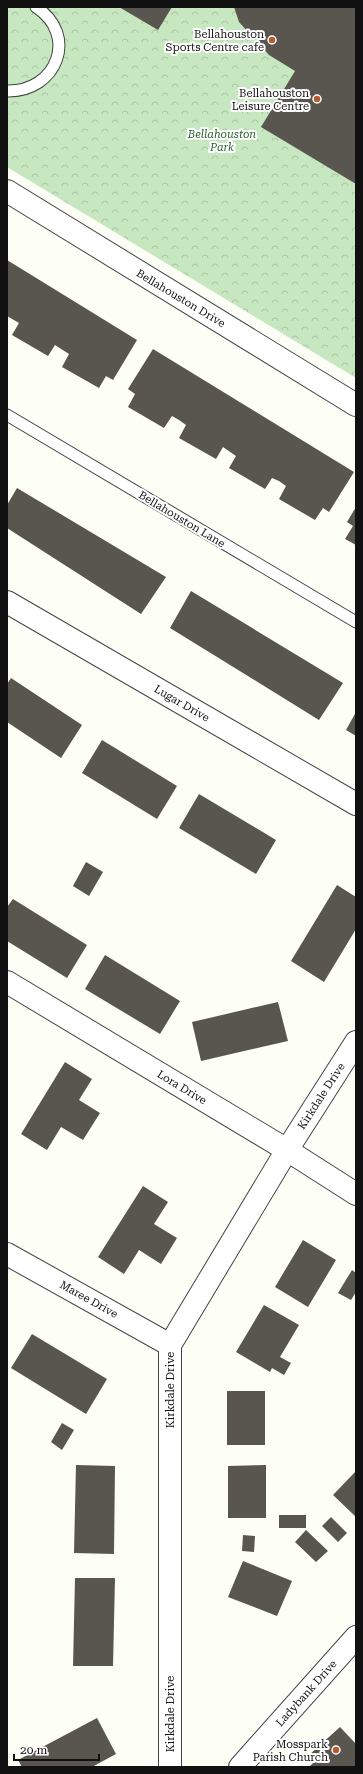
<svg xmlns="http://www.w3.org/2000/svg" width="363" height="1774" font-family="'Roboto Serif',serif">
	<defs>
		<pattern id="park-crowns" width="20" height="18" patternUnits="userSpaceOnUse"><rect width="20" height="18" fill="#c7e7c1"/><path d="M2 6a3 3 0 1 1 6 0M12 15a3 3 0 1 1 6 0" fill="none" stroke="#aac5a5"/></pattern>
	</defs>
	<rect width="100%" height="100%" fill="#fdfef5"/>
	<path fill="url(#park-crowns)" d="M7 7H356V378L7 167Z"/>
	<path fill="#58564e" d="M119 7H172L158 30Z
		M234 7H356V184L261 127 295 71 269 55 239 22Z
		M7 260 137 340 113 380 106 376 99 388 62 367 69 354 55 345 48 356 12 335 19 323 7 316Z
		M153 349 354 472 329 512 323 508 315 520 279 499 286 486 279 481 272 478 265 489 229 468 236 456 223 447 216 459 179 438 186 425 179 420 172 416 164 428 128 407 135 394 128 389Z
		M17 488 166 577 141 614 7 528V505Z
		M356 507V545L345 539 353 526 347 522Z
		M191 591 343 683 319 720 170 628Z
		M11 678 82 725 61 758 7 722V684Z
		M356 712V736L346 730Z
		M102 740 177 786 157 819 82 773Z
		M199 794 276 840 256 874 179 828Z
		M86 862 103 872 89 896 73 886Z
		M337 885 356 897V929L324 982 291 961Z
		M13 899 87 945 67 978 7 941V907Z
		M105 955 180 1001 160 1034 85 989Z
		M278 1002 288 1041 201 1061 192 1022Z
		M65 1062 92 1079 79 1100 100 1113 83 1140 61 1127 47 1150 21 1134Z
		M143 1186 168 1202 154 1224 177 1238 161 1264 139 1250 124 1274 98 1257Z
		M303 1240 336 1260 308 1307 275 1287Z
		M352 1270 356 1273V1292L351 1300 338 1293Z
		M264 1305 299 1325 280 1357 291 1363 284 1375 272 1368 270 1372 236 1352Z
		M32 1334 107 1379 86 1414 11 1368Z
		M227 1391H265V1445H227Z
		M62 1423 74 1430 62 1450 51 1442Z
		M76 1465 115 1466 114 1554 74 1553Z
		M266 1465V1518H228V1466Z
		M356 1471V1517L333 1495Z
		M279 1515H306V1528H279Z
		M331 1517 347 1533 338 1542 322 1526Z
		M306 1530 328 1551 316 1562 295 1542Z
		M243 1535 255 1536 254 1552 242 1551Z
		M243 1561 292 1581 277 1616 228 1597Z
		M75 1578H115L113 1666H73Z
		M97 1718 116 1754 92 1767H22L18 1760Z
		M340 1727 356 1744V1767H309L315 1761 309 1755Z"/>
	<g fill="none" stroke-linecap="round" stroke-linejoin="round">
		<g stroke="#444" stroke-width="13">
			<path id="service" d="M7 91C57 92 79 35 36 7
				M7 415 356 622"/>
		</g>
		<g stroke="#444" stroke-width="24">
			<path id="minor" d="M7 602 356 804
				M7 982 287 1150 356 1194
				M7 1254 170 1345
				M170 1767V1345L287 1150 356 1042
				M240 1767 356 1637"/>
		</g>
		<g stroke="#444" stroke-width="24">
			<path id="tertiary" d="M7 191 356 405"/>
		</g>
		<use href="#service" stroke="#fff" stroke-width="11"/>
		<use href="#minor" stroke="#fff" stroke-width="22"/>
		<use href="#tertiary" stroke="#fff" stroke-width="22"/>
	</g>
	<g fill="#b55b34" stroke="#fff" stroke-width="1.5">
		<circle cx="272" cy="40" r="4"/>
		<circle cx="317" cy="99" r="4"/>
		<circle cx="336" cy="1750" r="4"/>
	</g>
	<g text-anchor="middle" stroke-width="4" stroke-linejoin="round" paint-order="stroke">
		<g font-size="11" fill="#111" stroke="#fff" text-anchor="end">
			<text x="264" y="38">Bellahouston<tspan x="264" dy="13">Sports Centre cafe</tspan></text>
			<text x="309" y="97">Bellahouston<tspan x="309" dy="13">Leisure Centre</tspan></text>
			<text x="328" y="1748">Mosspark<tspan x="328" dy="13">Parish Church</tspan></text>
		</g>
		<g font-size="11" font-style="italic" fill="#26632e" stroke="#fff">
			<text x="222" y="138">Bellahouston<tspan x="222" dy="13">Park</tspan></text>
		</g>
		<g font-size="11" fill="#111" stroke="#fff">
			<text transform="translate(181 298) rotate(31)" y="4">Bellahouston Drive</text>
			<text transform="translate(182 519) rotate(31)" y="4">Bellahouston Lane</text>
			<text transform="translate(182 703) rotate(30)" y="4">Lugar Drive</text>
			<text transform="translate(182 1087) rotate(31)" y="4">Lora Drive</text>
			<text transform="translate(321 1096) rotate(-57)" y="4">Kirkdale Drive</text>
			<text transform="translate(89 1299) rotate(29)" y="4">Maree Drive</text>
			<text transform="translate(170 1390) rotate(-90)" y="4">Kirkdale Drive</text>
			<text transform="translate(306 1693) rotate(-48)" y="4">Ladybank Drive</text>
			<text transform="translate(170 1714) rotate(-90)" y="4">Kirkdale Drive</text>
		</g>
	</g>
	<rect width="363" height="1774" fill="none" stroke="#111111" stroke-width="16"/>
	<path d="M14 1754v6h85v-6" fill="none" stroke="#111111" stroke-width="2"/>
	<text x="20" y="1754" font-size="12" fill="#111111" stroke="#ffffff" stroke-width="3" paint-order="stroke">20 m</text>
</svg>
